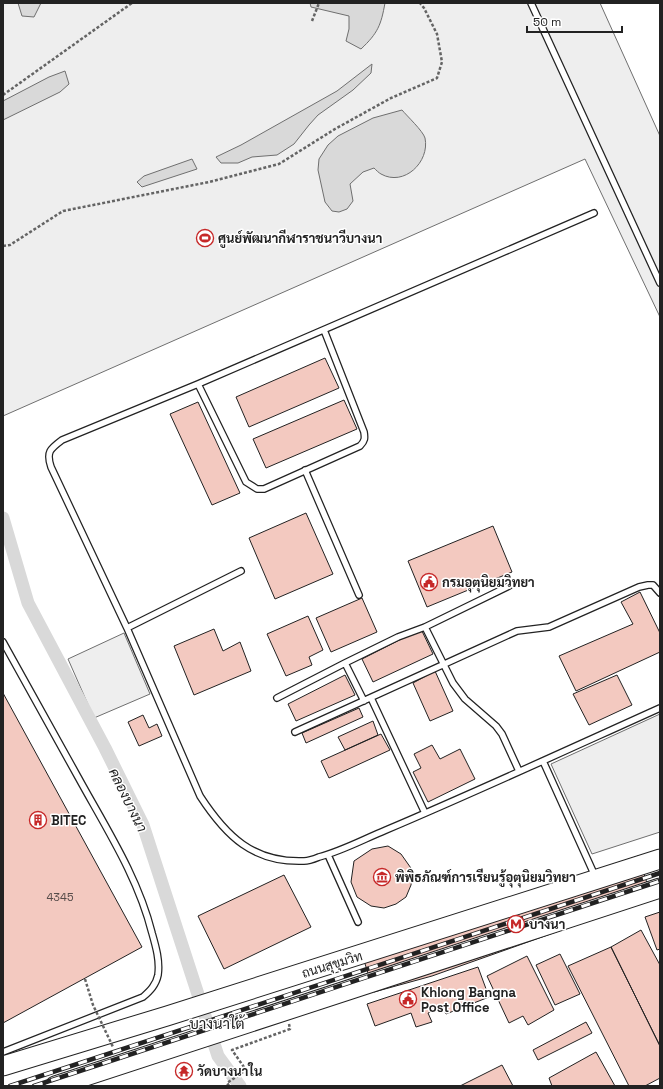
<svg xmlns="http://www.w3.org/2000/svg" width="663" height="1089" font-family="'Space Grotesk',Sarabun,sans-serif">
	<rect width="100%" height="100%" fill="#fff"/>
	<path fill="#eee" stroke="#6f6f6f" d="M3 3H600L660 136V317L585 159 3 416Z
		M124 633 150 694 94 718 68 659Z
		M660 714V832L592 854 551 764Z"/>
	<path fill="#d9d9d9" stroke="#6f6f6f" d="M18 3H41L34 17 22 16Z
		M310 3H385C381 25 378 33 361 49L346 41 349 29V16L311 7Z
		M372 64 371 73 353 90 318 115 309 125 294 144 277 155 252 157 238 163H221L216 157 241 145 337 91Z
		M65 71 69 84 60 92 3 120V101L49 77Z
		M402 110C407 116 423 131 425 138 430 162 404 187 381 174 379 173 376 170 374 168L363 172 350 184 353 201 347 209 339 212 332 211 325 202 318 170 319 159 328 145 338 136 373 118Z
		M192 159 197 169 142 187 137 182 144 176Z"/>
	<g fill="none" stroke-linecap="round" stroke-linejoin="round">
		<path stroke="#d9d9d9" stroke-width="13" d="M3 518 28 603 105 748 143 825 218 1056 240 1086"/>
	</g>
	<path fill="#f3c9c0" stroke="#222" d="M325 358 339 388 249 427 236 397Z
		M344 400 357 429 266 468 253 439Z
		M198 402 240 493 212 505 170 414Z
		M306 513 333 574 275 599 249 538Z
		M493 526 512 572 427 607 408 561Z
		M640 592 660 633V652L576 691 559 656 633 624 621 602Z
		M362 598 377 632 331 652 316 618Z
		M308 616 323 650 309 657 312 665 286 676 267 634Z
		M214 629 223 651 240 642 251 671 194 695 174 646Z
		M421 629 433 654 373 682 362 659Z
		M435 671 453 711 430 721 413 683Z
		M345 675 355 695 296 721 288 704Z
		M617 675 632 705 589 725 573 694Z
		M3 693 142 947 3 1023Z
		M359 708 363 717 306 743 302 733Z
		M143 715 149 728 157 724 162 736 139 746 128 722Z
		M373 721 378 735 345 750 338 737Z
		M381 734 390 750 329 778 321 761Z
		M432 745 440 759 460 749 475 779 428 802 413 772 421 768 414 754Z
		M388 846 401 854 413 871 411 885 406 897 396 904 384 908 371 906 357 897 351 882 354 861 372 849Z
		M638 856 652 898 432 976 374 992 360 948Z
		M284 875 311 927 224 969 198 916Z
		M660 912V949L657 950 645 917Z
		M641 930 660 965V1046L611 947Z
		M611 947 660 1046V1078L645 1086H629L568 966Z
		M560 954 580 994 555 1005 536 965Z
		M527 956 554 1010 528 1025 523 1016 509 1023 487 976Z
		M478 967 489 997 446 1014 443 1008 428 1013 432 1022 416 1027 411 1013 375 1026 367 1004Z
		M586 1022 592 1033 538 1060 533 1050Z
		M596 1052 615 1086H552L549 1078Z
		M502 1065 513 1086H460Z"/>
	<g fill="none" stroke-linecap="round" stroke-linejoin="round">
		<g stroke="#222" stroke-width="8">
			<path id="service" d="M531 3 660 283
				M594 213 198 384 62 440C50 449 46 452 51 467L127 628 200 796C226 836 253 863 304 861 309 861 314 859 319 857 342 851 364 839 386 830 478 791 569 749 660 708
				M198 384 246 482 257 489H264L360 446C365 441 365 438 364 432L324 330
				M305 470 359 595
				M425 627 453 683 465 699 496 726 502 734 519 771
				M127 628 241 571
				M3 642C28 687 53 732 78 777 106 828 138 877 152 933 156 947 160 961 158 975 156 985 150 991 143 997L3 1052
				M345 663 364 701
				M277 698 345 663 398 637 425 627 509 586
				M371 698 425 813
				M295 732 517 631 549 627 639 587 648 585H653L660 593
				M543 761 595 876
				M328 855 358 922"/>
		</g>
		<g stroke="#222" stroke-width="21">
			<path id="trunk" d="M3 1066 167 1016 660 859
				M55 1086 660 888"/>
		</g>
		<path stroke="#646464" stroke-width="2.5" stroke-dasharray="3 2" stroke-linecap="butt" d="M312 21 319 3
			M3 95 132 3
			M3 246 10 245 63 211 209 182 279 164 335 129 391 98 437 78 442 62 437 34 424 8 420 3
			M229 1086 227 1083 246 1070 232 1050 290 1029 289 1024"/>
		<use href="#service" stroke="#fff" stroke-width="5.5"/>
		<use href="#trunk" stroke="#fff" stroke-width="19"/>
		<g stroke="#222" stroke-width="4.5">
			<path id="rail" d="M10 1086 660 873
				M34 1086 660 881"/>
		</g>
		<use href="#rail" stroke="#fff" stroke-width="3" stroke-dasharray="9" stroke-linecap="butt"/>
		<path stroke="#646464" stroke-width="2.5" stroke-dasharray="3 2" stroke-linecap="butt" d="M85 979 93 1005 113 1047"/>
	</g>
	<defs>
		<g id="stadium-ring" transform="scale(0.9)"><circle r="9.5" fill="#fff" stroke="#c62828" stroke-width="1.5"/><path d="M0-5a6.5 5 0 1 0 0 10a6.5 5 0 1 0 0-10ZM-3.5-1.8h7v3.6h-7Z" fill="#c62828"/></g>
		<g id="civic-ring" transform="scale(0.9)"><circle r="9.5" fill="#fff" stroke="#c62828" stroke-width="1.5"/><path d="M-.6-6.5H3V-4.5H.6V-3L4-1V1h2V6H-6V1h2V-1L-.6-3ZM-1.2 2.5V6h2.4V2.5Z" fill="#c62828"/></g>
		<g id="building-ring" transform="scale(0.9)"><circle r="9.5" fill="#fff" stroke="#c62828" stroke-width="1.5"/><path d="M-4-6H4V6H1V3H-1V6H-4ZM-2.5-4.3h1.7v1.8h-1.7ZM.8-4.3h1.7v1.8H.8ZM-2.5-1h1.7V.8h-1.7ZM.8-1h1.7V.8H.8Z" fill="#c62828"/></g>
		<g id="museum-ring" transform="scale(0.9)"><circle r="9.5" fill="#fff" stroke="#c62828" stroke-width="1.5"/><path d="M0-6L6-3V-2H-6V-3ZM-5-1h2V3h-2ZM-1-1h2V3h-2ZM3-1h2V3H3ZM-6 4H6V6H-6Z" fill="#c62828"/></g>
		<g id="metro-ring" transform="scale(0.9)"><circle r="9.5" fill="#fff" stroke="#c62828" stroke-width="1.5"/><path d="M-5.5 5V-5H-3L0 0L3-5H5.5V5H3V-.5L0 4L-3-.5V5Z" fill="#c62828"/></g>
		<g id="temple-ring" transform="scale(0.9)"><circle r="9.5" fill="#fff" stroke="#c62828" stroke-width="1.5"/><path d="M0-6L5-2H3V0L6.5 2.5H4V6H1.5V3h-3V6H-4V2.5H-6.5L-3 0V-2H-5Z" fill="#c62828"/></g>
	</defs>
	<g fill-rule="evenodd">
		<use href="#stadium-ring" x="205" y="238"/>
		<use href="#civic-ring" x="429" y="582"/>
		<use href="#building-ring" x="38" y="820"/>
		<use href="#museum-ring" x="382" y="877"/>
		<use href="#metro-ring" x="516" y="924"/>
		<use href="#civic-ring" x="408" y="999"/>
		<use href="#temple-ring" x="184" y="1071"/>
	</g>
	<g text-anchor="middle" stroke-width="3" stroke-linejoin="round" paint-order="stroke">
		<g font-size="11" fill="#564c4a">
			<text x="60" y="901">4345</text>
		</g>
		<g font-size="13" font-weight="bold" fill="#222" stroke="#fff" text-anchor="start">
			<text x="218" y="243">ศูนย์พัฒนากีฬาราชนาวีบางนา</text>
			<text x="442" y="587">กรมอุตุนิยมวิทยา</text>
			<text x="51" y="825">BITEC</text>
			<text x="395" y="882">พิพิธภัณฑ์การเรียนรู้อุตุนิยมวิทยา</text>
			<text x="529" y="929">บางนา</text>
			<text x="421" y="997">Khlong Bangna<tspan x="421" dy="15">Post Office</tspan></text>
			<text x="197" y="1076">วัดบางนาใน</text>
		</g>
		<g font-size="13" fill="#222" stroke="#fff">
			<text transform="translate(332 964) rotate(-17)" y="5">ถนนสุขุมวิท</text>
		</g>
		<g font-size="14" font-style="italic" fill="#222" stroke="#fff">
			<text transform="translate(128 800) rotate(64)" y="5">คลองบางนา</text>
		</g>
		<g font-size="15" fill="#222" stroke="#fff">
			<text x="217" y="1029">บางนาใต้</text>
		</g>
	</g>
	<rect width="663" height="1089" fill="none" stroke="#222222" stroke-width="8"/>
	<path d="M527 26v6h95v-6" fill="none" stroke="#222222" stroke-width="2"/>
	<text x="533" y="26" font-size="12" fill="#222222" stroke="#ffffff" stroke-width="3" paint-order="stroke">50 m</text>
</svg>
